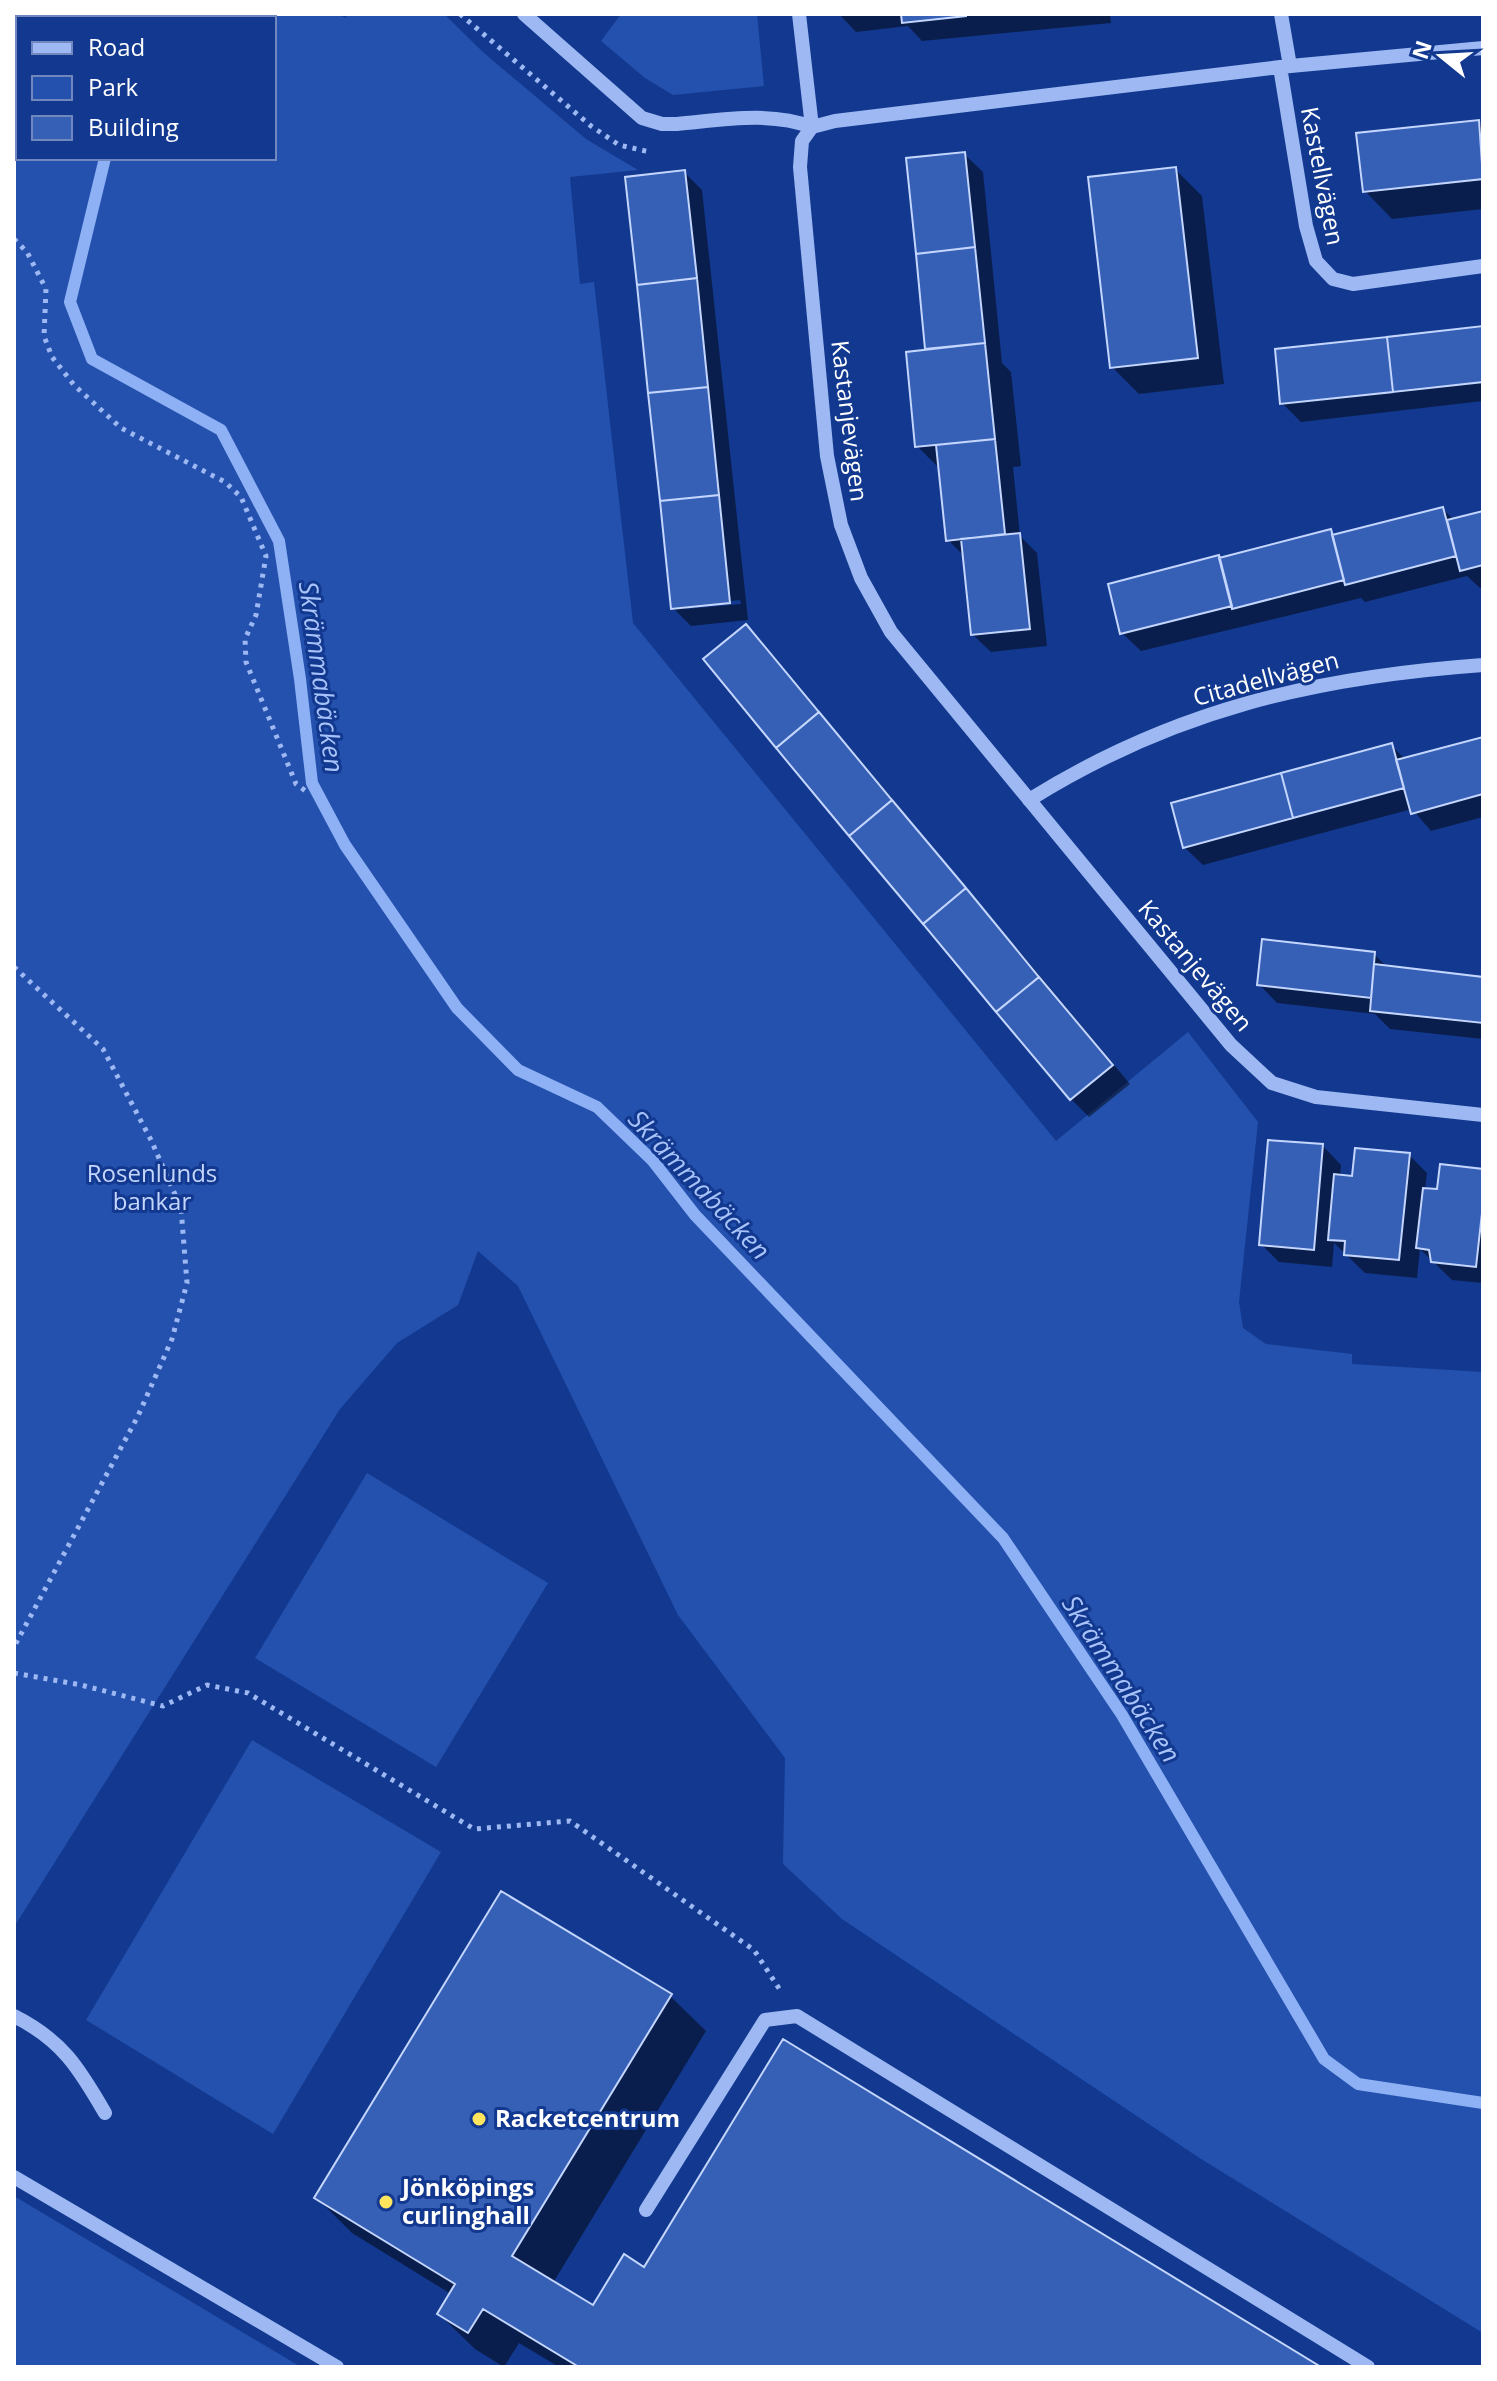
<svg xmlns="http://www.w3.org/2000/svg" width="1497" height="2381" font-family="'Open Sans',sans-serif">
	<rect width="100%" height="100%" fill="#12398f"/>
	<path fill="#2451ae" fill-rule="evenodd" d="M14 14H337L346 18 347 14H444L484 53 586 139 638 170 570 177 580 284 594 282 633 623 1056 1141 1188 1032 1258 1122 1239 1302 1243 1328 1266 1344 1352 1354V1364L1483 1372V2333L1198 2157 842 1919 783 1864 785 1758 678 1615 518 1286 478 1251 458 1305 397 1343 340 1409 14 1927ZM18 18H274V158H18Z
		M621 14H757L764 86 673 95 645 78 601 41Z
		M367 1473 548 1583 436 1767 255 1658Z
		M252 1740 441 1852 273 2134 86 2020Z
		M14 2196 301 2367H14Z"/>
	<path fill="#0007" fill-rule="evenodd" d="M839 14H1110L1111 23 922 41 908 26 856 32Z
		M1479 122 1483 126V209L1392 219 1365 191Z
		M964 154 983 172 1002 363 1011 372 1021 466 1013 467 1020 536 1037 553 1047 646 991 652 972 634 965 557 948 540 940 469 917 446 930 351 927 349Z
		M1175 169 1202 196 1224 384 1139 394 1112 367Z
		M684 172 702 190 748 620 691 626 673 608ZM740 600 741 604 686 609V605Z
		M1483 328V401L1301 422 1282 403Z
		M1443 509 1454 520 1483 513V588H1480L1467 576 1365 602 1361 598 1141 651 1122 633 1330 531 1336 537Z
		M746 626 764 645 1130 1084 1089 1117 1071 1099 706 660Z
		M1483 739V817L1431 831 1412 809 1203 865 1184 847 1391 745 1406 760Z
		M1374 954 1388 968 1483 978V1039L1390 1029 1375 1014 1277 1003 1259 984Z
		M1323 1146 1341 1165 1340 1177 1354 1178 1409 1155 1427 1173 1425 1190 1439 1192 1483 1171V1283L1452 1280 1420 1249 1417 1278 1365 1273 1334 1243 1332 1267 1279 1262 1261 1244Z
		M670 1996 706 2031 553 2283 594 2308 645 2270 1318 2367H559L519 2343 504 2367 475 2349 439 2314 451 2294 352 2233 317 2198Z"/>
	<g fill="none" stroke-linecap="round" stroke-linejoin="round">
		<path stroke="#8eb1f5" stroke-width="12" d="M140 18 141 14
			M105 158 70 302 92 359 221 430 279 541 300 679 312 783 345 845 457 1008 518 1070 597 1107 653 1161 695 1215 1003 1538 1122 1715 1324 2059 1358 2084 1483 2103"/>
	</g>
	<path fill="#365fb6" stroke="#c4d6fd" stroke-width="2" d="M901 14H966V16L902 23Z
		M1479 120 1483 179 1363 192 1356 133Z
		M965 152 975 247 916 254 906 158Z
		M1176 167 1198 358 1110 368 1088 177Z
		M685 170 697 278 637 285 625 177Z
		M975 247 985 343 925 349 916 254Z
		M697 278 708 387 648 393 637 285Z
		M1483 326V382L1393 392 1387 337Z
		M1387 337 1393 392 1280 404 1275 349Z
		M985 343 995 439 915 447 906 352Z
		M708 387 719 495 660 501 648 393Z
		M995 439 1005 534 946 541 936 445Z
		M719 495 730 603 671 609 660 501Z
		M1443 507 1456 556 1345 585 1332 535Z
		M1483 511V565L1460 571 1447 520Z
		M1331 529 1344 580 1232 609 1219 558Z
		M1020 533 1030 629 971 635 961 539Z
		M1219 555 1232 606 1120 634 1108 584Z
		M746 624 819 712 776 748 703 659Z
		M819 712 892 800 849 836 776 748Z
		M1483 737V794L1411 814 1396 760Z
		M1392 743 1404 788 1293 818 1281 773Z
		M1281 773 1293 818 1183 848 1171 803Z
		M892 800 966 888 923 924 849 836Z
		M966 888 1039 977 996 1012 923 924Z
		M1262 939 1375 952 1371 998 1257 985Z
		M1374 964 1483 977V1023L1370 1011Z
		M1039 977 1113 1065 1070 1100 996 1012Z
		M1268 1140 1323 1144 1314 1250 1259 1245Z
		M1355 1148 1410 1153 1399 1260 1344 1255 1345 1241 1328 1240 1334 1174 1352 1176Z
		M1440 1164 1483 1169V1204L1476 1267 1431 1262 1429 1250 1416 1248 1423 1188 1437 1189Z
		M501 1891 672 1994 512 2256 593 2305 624 2254 644 2267 783 2039 1321 2367H579L483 2309 468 2333 437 2314 455 2284 314 2198Z"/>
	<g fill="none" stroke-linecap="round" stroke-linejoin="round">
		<path stroke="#9db8f2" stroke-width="5" stroke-dasharray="4 6" stroke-linecap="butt" d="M460 14 591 126 619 145 650 152
			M14 239 27 252 46 289 44 336 52 357 74 385 121 428 225 482 241 497 266 556 256 615 245 639 246 662 296 784 307 792
			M14 967 103 1049 151 1140 181 1208 187 1283 172 1339 138 1416 14 1647
			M14 1673 81 1685 163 1706 207 1685 248 1693 474 1829 570 1821 754 1950 782 1993"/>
		<path stroke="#9db8f2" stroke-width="14" d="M524 14 642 118 662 124H677C722 120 769 111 812 127L799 14
			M1281 14 1290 66
			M1483 48 1280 67 835 121 812 127 802 141 800 167 827 456 841 525 861 578 891 632 1231 1045 1272 1083 1316 1097 1483 1115
			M1280 67 1306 226 1316 261 1333 279 1353 284 1483 266
			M1029 800C1173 710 1315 677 1483 665
			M14 2016C62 2040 79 2068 105 2113
			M14 2177 337 2367
			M646 2210 765 2020 797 2016 1368 2367"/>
	</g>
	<g fill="#ffe55d" stroke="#12398f" stroke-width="3">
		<circle cx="479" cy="2119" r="8"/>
		<circle cx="386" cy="2202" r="8"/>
	</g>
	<g text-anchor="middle" stroke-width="6" stroke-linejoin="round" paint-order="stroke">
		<g font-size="24" fill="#fff" stroke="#12398f">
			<text transform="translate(1322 176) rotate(79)" y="8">Kastellvägen</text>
			<text transform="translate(849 421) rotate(83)" y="8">Kastanjevägen</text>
			<text transform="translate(1266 679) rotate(-15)" y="8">Citadellvägen</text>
			<text transform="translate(1195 966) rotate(50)" y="8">Kastanjevägen</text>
		</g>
		<g font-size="24" fill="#c4d6fd" stroke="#12398f">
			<text x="152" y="1182">Rosenlunds<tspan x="152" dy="28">bankar</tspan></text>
		</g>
		<g font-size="24" font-weight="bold" fill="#fff" stroke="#12398f" text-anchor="start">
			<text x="495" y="2127">Racketcentrum</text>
			<text x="402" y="2196">Jönköpings<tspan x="402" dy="28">curlinghall</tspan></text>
		</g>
		<g font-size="26" font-style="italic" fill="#a8c3f9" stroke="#12398f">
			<text transform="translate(321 677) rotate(82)" y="9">Skrämmabäcken</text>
			<text transform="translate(699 1185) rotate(47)" y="9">Skrämmabäcken</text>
			<text transform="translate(1121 1679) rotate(57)" y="9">Skrämmabäcken</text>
		</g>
	</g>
	<rect width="1497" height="2381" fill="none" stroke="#ffffff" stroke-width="32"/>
	<rect x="16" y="16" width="260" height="144" fill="#12398f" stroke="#7188bc" stroke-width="2"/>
	<rect x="32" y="42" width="40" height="12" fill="#9db8f2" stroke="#7188bc" stroke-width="2"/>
	<text x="88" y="56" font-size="24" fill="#ffffff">Road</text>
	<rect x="32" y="76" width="40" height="24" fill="#2451ae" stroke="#7188bc" stroke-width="2"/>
	<text x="88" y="96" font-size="24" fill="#ffffff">Park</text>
	<rect x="32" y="116" width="40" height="24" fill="#365fb6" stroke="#7188bc" stroke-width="2"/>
	<text x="88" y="136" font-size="24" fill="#ffffff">Building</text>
	<g transform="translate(1441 56) rotate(288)" stroke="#12398f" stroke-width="6" paint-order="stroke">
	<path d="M0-6L14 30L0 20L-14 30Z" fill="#ffffff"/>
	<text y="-12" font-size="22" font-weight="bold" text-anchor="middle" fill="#ffffff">N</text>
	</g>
</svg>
